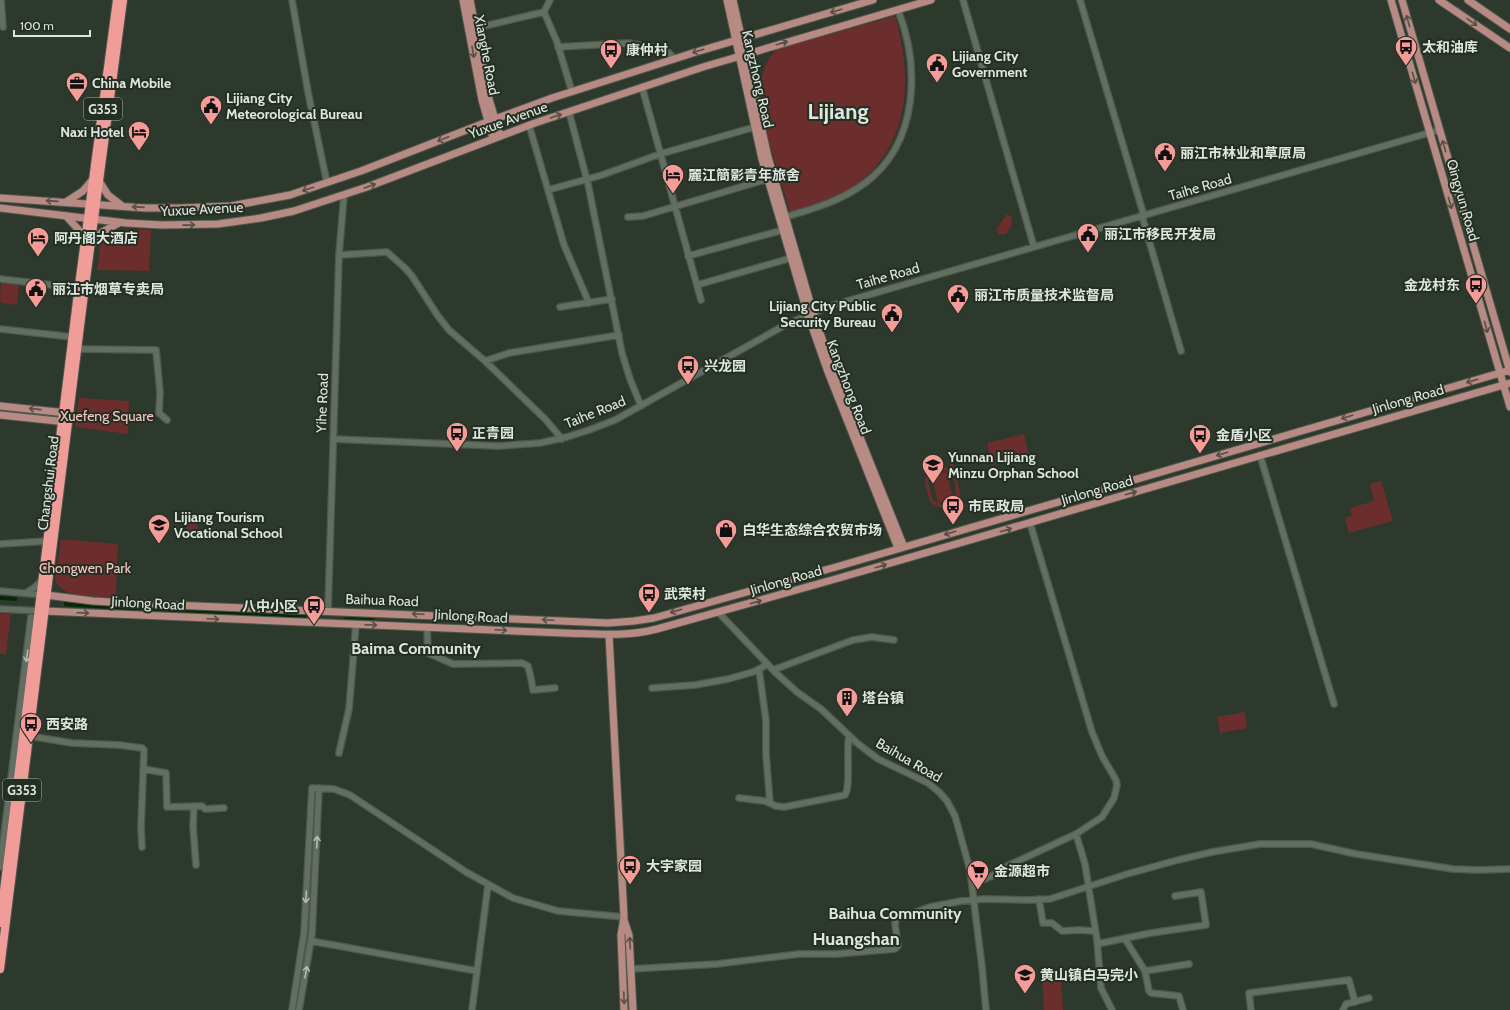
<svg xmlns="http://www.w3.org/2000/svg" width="1510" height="1010" font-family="Cabin,'Noto Sans SC',sans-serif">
	<rect width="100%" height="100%" fill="#2d392d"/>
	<path fill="#6c2d2d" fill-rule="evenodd" d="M895 16C923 111 894 192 790 212L769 142 758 90 764 69 770 57 777 49Z
		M1007 214 1012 217 1011 226 1006 234H999L996 230Z
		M123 230H151L149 271 97 270 100 246C105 237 112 232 123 230Z
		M1 282 19 285 17 305 1 303 0 297Z
		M79 398 129 401 128 434 75 427Z
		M1024 434 1029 456 992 465 987 443Z
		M952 458 963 505 960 506 958 498C952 510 939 510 930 502 927 491 919 473 935 468 942 466 946 467 951 470L949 459ZM942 470C955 472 959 490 953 501L942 505 933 500 928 482 931 474Z
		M947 472 953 499 938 503 932 476Z
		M1381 481 1393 521 1349 533 1345 518 1352 515 1350 508 1374 501 1370 484Z
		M197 519 198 539H188L186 520Z
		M61 539 118 544 116 597C95 596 68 601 55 581Z
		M0 614H11L6 654H0Z
		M1245 712 1247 728 1220 733 1217 717Z
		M1061 977 1063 1010H1044L1042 978Z"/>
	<path fill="#022a03" d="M0 596 17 597V601L0 600Z
		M64 602 306 615V618L95 608 64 606Z"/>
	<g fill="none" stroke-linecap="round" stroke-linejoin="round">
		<path stroke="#022a03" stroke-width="1.5" d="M345 618 374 619"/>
		<g stroke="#4e574d" stroke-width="8">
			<path id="minor" d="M1 0 3 27
				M292 0 308 92 327 183
				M550 0 544 12 557 42 572 92
				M963 0 1034 247
				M1080 0 1144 216
				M476 28 544 12
				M558 47 628 43 662 49 669 53 675 59
				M642 87 701 300
				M569 112 588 184 622 353 630 379 641 406
				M529 125 564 245 589 303
				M548 190 602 175 660 154 755 127
				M1142 216 1181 351
				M628 217 643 216 768 179
				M785 217C813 209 841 201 865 183 919 143 920 66 898 10
				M339 255 387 252 405 268 412 276 438 316 449 330 485 361 545 419 562 439
				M688 256 783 230
				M0 279 79 288
				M697 285 791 258
				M560 307 612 299
				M0 329 73 337
				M77 349 156 350 160 392 159 413 167 420
				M485 361 509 353 619 335
				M333 439 498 446 540 443 567 437 589 430 615 420 787 324 830 306 1439 130
				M1260 455 1334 704
				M0 544 48 541
				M0 591 44 595
				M26 593 34 588 42 580
				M0 609 42 611
				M328 611 339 255 344 195
				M718 612 776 673 797 692 821 709 857 743 878 759 928 783 939 792 947 801 955 816 970 870 982 967 986 1010
				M427 627 428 653 453 664 522 663 528 666 531 678 533 690 555 688
				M759 669 766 721V755L770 803
				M773 670 853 640 872 637 894 640
				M652 688 695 685 728 679 753 672 763 667 766 663
				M29 736 72 743 119 745 142 748 144 750 141 828 142 847
				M339 753 349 709 356 624
				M143 769 166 773 167 807 202 806 205 809 224 808
				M739 798 765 801 776 806 784 807 845 795C851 787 846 749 849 736
				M194 807 193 826 196 865
				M1076 834 1085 864 1097 940 1101 988 1112 1010
				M0 867 31 617
				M972 884 992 876 1003 868 1076 834 1102 817 1114 798 1117 785 1116 780 1102 756 1092 732 1030 523
				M1039 899 1043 923H1052L1062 931 1079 930 1095 931
				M1125 939 1145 971 1149 991 1151 993 1179 996 1183 1010
				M311 941 477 971
				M1097 944 1151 933 1206 925 1201 892 1175 896
				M631 969 717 964 799 954H836L895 949 898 946 895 924 896 919 930 907 961 901 985 899 1028 900 1050 899 1127 874 1178 860 1212 852 1260 844H1311L1356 854 1453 869 1478 870 1510 869
				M1145 971 1189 964
				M292 1010 304 933 312 788 334 789 350 795 466 872 513 898 558 911 624 917
				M299 1010 312 934 319 788
				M472 1010 488 885
				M1251 1010 1249 993 1349 980 1355 1002
				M1343 1010 1346 1004 1369 998"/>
		</g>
		<g stroke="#4e574d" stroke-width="9">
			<path id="major" d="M463 0 482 100 493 138
				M470 0 489 99 500 136
				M727 0 762 159 808 315 828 372 898 548
				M733 0 768 157 814 316 833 370 904 547
				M1391 0 1510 407
				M1402 0 1510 372
				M1439 0 1510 48
				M1468 0 1510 29
				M99 181 108 195 121 205
				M0 198 145 208H180L231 206 290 195 361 171 487 122 552 98 696 52 873 0
				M66 202 83 191 94 178
				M0 208 126 223 162 225 218 224 261 218 294 211 367 187 535 123 703 67 931 0
				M66 216 78 229 85 243
				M91 244 102 232 119 223
				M0 406 67 413
				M0 415 67 422
				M46 595 93 601 148 604 608 623 634 621 654 618 836 567 1510 370
				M44 611 564 633C596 634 626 637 657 629L839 578 1510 383
				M609 635 624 917 621 935 624 1010
				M624 920 629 935 633 1010"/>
		</g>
		<g stroke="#4e574d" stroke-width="10">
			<path id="highway" d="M0 923 78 293 117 0
				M0 969 84 294 123 0"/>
		</g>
		<use href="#minor" stroke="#616e60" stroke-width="5.5"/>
		<use href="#major" stroke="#b78a83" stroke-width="7"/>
		<use href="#highway" stroke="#f09d9a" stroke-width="8"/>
	</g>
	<defs><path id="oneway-shaft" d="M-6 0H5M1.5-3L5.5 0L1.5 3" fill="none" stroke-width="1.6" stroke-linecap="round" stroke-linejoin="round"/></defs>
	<g stroke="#574f45">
		<use href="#oneway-shaft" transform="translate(836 11) rotate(164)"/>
		<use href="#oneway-shaft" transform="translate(1408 21) rotate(-106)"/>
		<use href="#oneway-shaft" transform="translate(1472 22) rotate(35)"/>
		<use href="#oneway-shaft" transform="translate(782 43) rotate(-16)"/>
		<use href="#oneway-shaft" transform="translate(698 51) rotate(163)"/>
		<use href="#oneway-shaft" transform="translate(473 52) rotate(80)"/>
		<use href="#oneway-shaft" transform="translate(1414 78) rotate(74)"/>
		<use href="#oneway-shaft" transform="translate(556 116) rotate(-19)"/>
		<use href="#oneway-shaft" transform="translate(443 139) rotate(158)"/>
		<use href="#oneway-shaft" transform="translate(1444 146) rotate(-106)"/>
		<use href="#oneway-shaft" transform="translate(370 186) rotate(-20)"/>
		<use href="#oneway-shaft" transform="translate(308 189) rotate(162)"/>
		<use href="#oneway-shaft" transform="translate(52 201) rotate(-176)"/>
		<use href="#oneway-shaft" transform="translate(1450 203) rotate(74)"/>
		<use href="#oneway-shaft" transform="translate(138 207) rotate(-176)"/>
		<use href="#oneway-shaft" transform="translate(189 225) rotate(-1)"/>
		<use href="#oneway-shaft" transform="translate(1486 327) rotate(74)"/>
		<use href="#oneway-shaft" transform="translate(1472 381) rotate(164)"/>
		<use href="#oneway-shaft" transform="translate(35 409) rotate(-174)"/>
		<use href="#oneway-shaft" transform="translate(1347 417) rotate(164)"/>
		<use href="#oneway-shaft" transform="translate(1222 454) rotate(164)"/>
		<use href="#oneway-shaft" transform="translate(1131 493) rotate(-16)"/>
		<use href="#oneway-shaft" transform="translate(1006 530) rotate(-16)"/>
		<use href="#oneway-shaft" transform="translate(950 533) rotate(164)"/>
		<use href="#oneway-shaft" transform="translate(881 566) rotate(-16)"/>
		<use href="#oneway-shaft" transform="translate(756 602) rotate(-16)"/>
		<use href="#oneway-shaft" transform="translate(676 611) rotate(164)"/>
		<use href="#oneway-shaft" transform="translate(83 613) rotate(2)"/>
		<use href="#oneway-shaft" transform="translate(418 614) rotate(-177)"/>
		<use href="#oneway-shaft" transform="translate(213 619) rotate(3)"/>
		<use href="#oneway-shaft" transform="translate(548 620) rotate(-177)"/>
		<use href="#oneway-shaft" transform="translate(371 625) rotate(2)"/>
		<use href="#oneway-shaft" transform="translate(501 630) rotate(3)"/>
		<use href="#oneway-shaft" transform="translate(630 943) rotate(-93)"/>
		<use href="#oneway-shaft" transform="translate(624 998) rotate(88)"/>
	</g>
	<g stroke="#b3bcb2">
		<use href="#oneway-shaft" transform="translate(27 656) rotate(97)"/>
		<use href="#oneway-shaft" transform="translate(317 842) rotate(-87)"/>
		<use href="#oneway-shaft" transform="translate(306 897) rotate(93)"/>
		<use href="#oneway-shaft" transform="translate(306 972) rotate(-80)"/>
	</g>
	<defs>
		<g id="bus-pin" transform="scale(1.15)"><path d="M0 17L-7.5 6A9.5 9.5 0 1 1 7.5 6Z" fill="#f59b98" stroke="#232f23"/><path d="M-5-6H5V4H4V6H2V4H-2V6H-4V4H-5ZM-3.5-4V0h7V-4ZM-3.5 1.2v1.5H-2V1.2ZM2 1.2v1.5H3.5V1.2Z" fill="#111"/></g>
		<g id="civic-pin" transform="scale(1.15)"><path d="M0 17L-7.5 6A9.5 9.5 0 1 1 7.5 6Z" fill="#f59b98" stroke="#232f23"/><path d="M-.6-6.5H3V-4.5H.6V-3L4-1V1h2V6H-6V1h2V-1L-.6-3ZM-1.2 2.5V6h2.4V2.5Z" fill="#111"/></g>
		<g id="office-pin" transform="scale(1.15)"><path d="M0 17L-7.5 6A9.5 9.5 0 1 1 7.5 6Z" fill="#f59b98" stroke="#232f23"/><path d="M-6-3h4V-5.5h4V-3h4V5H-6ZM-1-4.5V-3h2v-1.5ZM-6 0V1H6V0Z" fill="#111"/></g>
		<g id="hotel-pin" transform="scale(1.15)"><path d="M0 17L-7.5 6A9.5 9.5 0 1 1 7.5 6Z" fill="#f59b98" stroke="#232f23"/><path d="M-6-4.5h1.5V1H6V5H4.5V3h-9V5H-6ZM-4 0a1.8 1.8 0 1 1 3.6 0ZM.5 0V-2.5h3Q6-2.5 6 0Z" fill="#111"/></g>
		<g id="school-pin" transform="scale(1.15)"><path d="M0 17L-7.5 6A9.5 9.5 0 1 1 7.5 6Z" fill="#f59b98" stroke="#232f23"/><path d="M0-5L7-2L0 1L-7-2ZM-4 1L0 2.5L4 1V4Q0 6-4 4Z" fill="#111"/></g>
		<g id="shop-pin" transform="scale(1.15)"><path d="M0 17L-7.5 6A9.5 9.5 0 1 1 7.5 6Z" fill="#f59b98" stroke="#232f23"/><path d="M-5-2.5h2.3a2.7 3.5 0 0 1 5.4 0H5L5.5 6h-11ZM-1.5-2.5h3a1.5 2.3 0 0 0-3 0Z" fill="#111"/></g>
		<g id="building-pin" transform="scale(1.15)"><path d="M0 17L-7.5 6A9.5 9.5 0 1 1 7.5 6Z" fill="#f59b98" stroke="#232f23"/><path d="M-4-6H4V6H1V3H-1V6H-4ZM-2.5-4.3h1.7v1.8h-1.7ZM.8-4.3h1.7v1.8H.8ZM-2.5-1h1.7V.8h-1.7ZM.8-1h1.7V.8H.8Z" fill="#111"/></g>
		<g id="supermarket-pin" transform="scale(1.15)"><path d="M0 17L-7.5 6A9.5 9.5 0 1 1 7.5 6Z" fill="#f59b98" stroke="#232f23"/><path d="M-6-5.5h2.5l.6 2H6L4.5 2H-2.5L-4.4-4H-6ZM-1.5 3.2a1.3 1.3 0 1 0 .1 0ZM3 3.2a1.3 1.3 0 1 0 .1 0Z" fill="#111"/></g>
	</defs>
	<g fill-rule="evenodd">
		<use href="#bus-pin" x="1406" y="47"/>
		<use href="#bus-pin" x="611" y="50"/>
		<use href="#civic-pin" x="937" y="64"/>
		<use href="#office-pin" x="77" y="83"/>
		<use href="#civic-pin" x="211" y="106"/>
		<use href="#hotel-pin" x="139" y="132"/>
		<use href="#civic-pin" x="1165" y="153"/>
		<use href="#hotel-pin" x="673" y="175"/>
		<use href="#civic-pin" x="1088" y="234"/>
		<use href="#hotel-pin" x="38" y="238"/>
		<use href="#bus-pin" x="1476" y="285"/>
		<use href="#civic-pin" x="36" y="289"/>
		<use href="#civic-pin" x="958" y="295"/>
		<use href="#civic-pin" x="892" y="314"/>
		<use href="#bus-pin" x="688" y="366"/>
		<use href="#bus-pin" x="457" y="433"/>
		<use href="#bus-pin" x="1200" y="435"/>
		<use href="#school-pin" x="933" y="465"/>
		<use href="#bus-pin" x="953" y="506"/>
		<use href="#school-pin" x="159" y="525"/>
		<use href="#shop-pin" x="726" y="530"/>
		<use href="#bus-pin" x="649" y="594"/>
		<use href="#bus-pin" x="314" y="606"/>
		<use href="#building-pin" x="847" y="698"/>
		<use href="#bus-pin" x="31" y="724"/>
		<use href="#bus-pin" x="630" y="866"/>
		<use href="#supermarket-pin" x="978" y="871"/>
		<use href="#school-pin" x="1025" y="975"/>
	</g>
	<g text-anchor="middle" stroke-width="4" stroke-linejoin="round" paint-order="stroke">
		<g fill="#232f23" stroke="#a7afa6" stroke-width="1">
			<rect x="84" y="98" width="38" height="22" rx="3"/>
			<rect x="3" y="779" width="38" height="22" rx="3"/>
		</g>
		<g font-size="13" font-weight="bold" fill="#dfe6de">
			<text x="103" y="114">G353</text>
			<text x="22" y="795">G353</text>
		</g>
		<g font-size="14" font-weight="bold" fill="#dfe6de" stroke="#232f23" text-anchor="start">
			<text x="1422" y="52">太和油库</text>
			<text x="626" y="55">康仲村</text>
			<text x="952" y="61">Lijiang City<tspan x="952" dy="16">Government</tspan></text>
			<text x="92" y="88">China Mobile</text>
			<text x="226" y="103">Lijiang City<tspan x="226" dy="16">Meteorological Bureau</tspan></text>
			<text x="124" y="137" text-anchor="end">Naxi Hotel</text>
			<text x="1180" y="158">丽江市林业和草原局</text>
			<text x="688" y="180">麗江簡影青年旅舍</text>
			<text x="1104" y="239">丽江市移民开发局</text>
			<text x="54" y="243">阿丹阁大酒店</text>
			<text x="1460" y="290" text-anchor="end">金龙村东</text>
			<text x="52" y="294">丽江市烟草专卖局</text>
			<text x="974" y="300">丽江市质量技术监督局</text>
			<text x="876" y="311" text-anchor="end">Lijiang City Public<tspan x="876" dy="16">Security Bureau</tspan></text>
			<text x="704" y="371">兴龙园</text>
			<text x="472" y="438">正青园</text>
			<text x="1216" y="440">金盾小区</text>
			<text x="948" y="462">Yunnan Lijiang<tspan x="948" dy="16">Minzu Orphan School</tspan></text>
			<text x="968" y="511">市民政局</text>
			<text x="174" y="522">Lijiang Tourism<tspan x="174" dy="16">Vocational School</tspan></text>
			<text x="742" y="535">白华生态综合农贸市场</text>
			<text x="664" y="599">武荣村</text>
			<text x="298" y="611" text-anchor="end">八中小区</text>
			<text x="862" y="703">塔台镇</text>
			<text x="46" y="729">西安路</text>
			<text x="646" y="871">大宇家园</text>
			<text x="994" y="876">金源超市</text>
			<text x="1040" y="980">黄山镇白马完小</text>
		</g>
		<g font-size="14" fill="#dfe6de" stroke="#232f23">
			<text transform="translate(487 55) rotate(79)" y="5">Xianghe Road</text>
			<text transform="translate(758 79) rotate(77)" y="5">Kangzhong Road</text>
			<text transform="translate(508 120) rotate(-20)" y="5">Yuxue Avenue</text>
			<text transform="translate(1200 187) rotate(-16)" y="5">Taihe Road</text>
			<text transform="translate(1463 200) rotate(74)" y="5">Qingyun Road</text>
			<text transform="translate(202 209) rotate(-3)" y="5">Yuxue Avenue</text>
			<text transform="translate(888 276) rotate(-16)" y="5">Taihe Road</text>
			<text transform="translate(849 387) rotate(69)" y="5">Kangzhong Road</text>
			<text transform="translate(1408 399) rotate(-16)" y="5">Jinlong Road</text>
			<text transform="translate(322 403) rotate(-88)" y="5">Yihe Road</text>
			<text transform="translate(595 412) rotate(-22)" y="5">Taihe Road</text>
			<text transform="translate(48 483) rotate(-83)" y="5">Changshui Road</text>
			<text transform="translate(1097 490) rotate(-16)" y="5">Jinlong Road</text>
			<text transform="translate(786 580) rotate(-16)" y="5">Jinlong Road</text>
			<text transform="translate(382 600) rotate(2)" y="5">Baihua Road</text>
			<text transform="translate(148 603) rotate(3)" y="5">Jinlong Road</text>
			<text transform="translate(471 616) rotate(3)" y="5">Jinlong Road</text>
			<text transform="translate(909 760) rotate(30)" y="5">Baihua Road</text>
		</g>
		<g font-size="14" fill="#f4c7c4" stroke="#232f23">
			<text x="107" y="421">Xuefeng Square</text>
			<text x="85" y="573">Chongwen Park</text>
		</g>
		<g font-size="16" font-weight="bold" fill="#dfe6de" stroke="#232f23">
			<text x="416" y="654">Baima Community</text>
			<text x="895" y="919">Baihua Community</text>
		</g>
		<g font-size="18" font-weight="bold" fill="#dfe6de" stroke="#232f23">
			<text x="856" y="945">Huangshan</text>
		</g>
		<g font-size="22" font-weight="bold" fill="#dfe6de" stroke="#232f23">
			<text x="838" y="119">Lijiang</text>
		</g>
	</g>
	<path d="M14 30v6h76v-6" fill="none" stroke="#dfe6de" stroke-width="2"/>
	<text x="20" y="30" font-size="12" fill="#dfe6de" stroke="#232f23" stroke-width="3" paint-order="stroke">100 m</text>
</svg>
